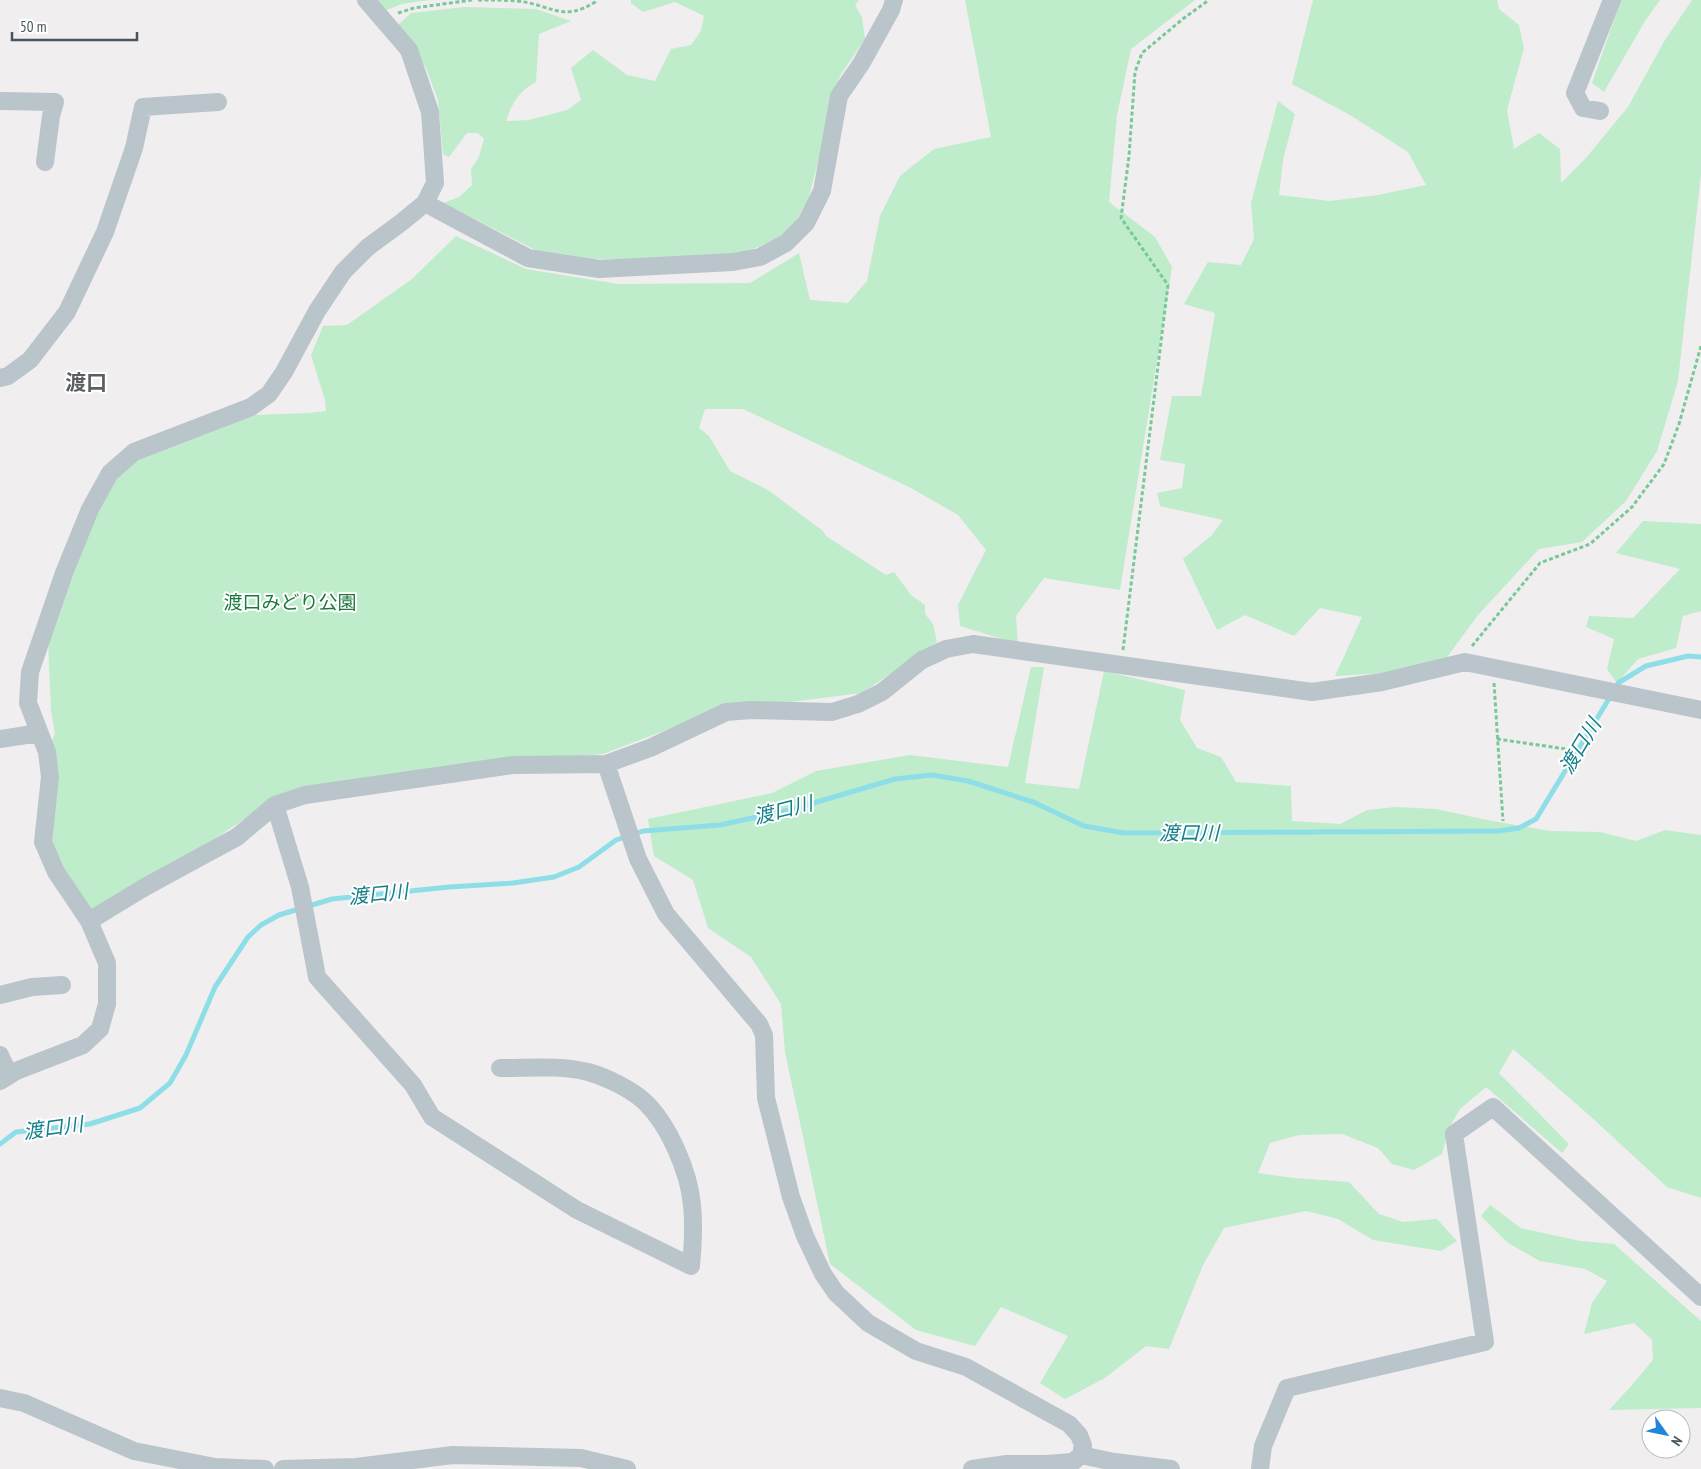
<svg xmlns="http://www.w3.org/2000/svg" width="1701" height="1469" font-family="'PT Sans Narrow','Noto Sans JP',sans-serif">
	<rect width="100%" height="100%" fill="#f1eeef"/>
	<path fill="#bfeccb" d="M374 0H430L402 4 384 11Z
		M631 0H859L855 5 862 17 865 39 841 74 830 100 821 150 808 200 793 226 773 241 747 251 710 258 630 260 551 258 443 203 459 197 472 185 471 169 479 157 484 139 478 133H467L449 157 443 154 438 100 426 68 398 25 411 13 464 7 536 9 571 21 539 34 536 82C518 92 513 102 506 121L529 120 567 110 581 100 571 68 593 50 627 75 655 81 671 49 691 45 701 31 704 16 675 2 643 12 631 3Z
		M965 0H1195L1131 49 1117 115 1109 202 1155 237 1172 267 1120 590 1044 578 1016 616 1018 644 960 626 958 605 986 550 958 515 909 487 743 409H705L699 428 709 436 730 471 768 490 823 531 826 536 886 575 894 572 911 595 925 605V614L933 624 937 642 862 693 726 710 687 722 603 754 497 763 273 799 145 887 89 921 45 845 47 752 55 734 51 710 48 642 71 574 114 476 137 458 253 415 309 413 326 411 325 400 311 355 323 326 347 325 412 279 456 236 526 269 618 284 750 283 799 253 810 300 848 303 867 281 880 216 900 176 934 149 991 137Z
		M1313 0H1497L1499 9 1519 25 1524 48 1507 110 1514 149 1539 133 1560 149 1561 183 1585 159 1628 107 1665 40 1692 0H1701V174L1678 381 1657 451 1626 501 1582 542 1539 549 1478 615 1445 660 1385 673 1335 676 1362 617 1320 608 1294 636 1245 615 1217 630 1183 559 1212 535 1223 520 1160 506 1157 493 1182 488 1185 464 1160 460 1172 396H1201L1215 313 1184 304 1208 262 1241 265 1254 239 1251 203 1278 101 1295 114 1283 160 1279 195 1330 201 1378 195 1426 185 1408 152 1350 115 1292 84Z
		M1621 0H1660L1645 21 1604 92 1592 83Z
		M1643 521 1701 524V611L1683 616 1676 648 1638 659 1617 683 1607 669 1614 639 1586 627 1589 616 1633 618 1680 569 1616 553Z
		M1031 667H1044L1025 783 1079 789 1104 671 1185 690 1180 720 1197 748 1221 757 1236 782 1291 786 1292 821 1340 824 1367 810 1396 807 1436 809 1487 820 1550 831 1600 832 1636 841 1665 830 1701 835V1198L1667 1187 1589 1115 1513 1049 1499 1073 1569 1144 1562 1153 1486 1087 1460 1109 1449 1128 1442 1154 1414 1170 1392 1164 1378 1148 1342 1134 1299 1135 1270 1143 1258 1173 1294 1178 1349 1182 1379 1214 1403 1222 1437 1219 1457 1241 1441 1251 1373 1240 1338 1219 1306 1211 1224 1228 1203 1265 1169 1349 1146 1346 1105 1378 1065 1399 1040 1383 1068 1336 1001 1307 975 1346 916 1330 830 1264 785 1052 781 1004 751 957 708 928 693 880 654 856 648 819 772 793 816 771 910 755 1008 767Z
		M1490 1205 1521 1228 1580 1241 1614 1244 1701 1321V1408L1609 1410 1632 1385 1653 1360 1652 1340 1634 1323 1584 1334 1592 1303 1607 1281 1585 1269 1540 1261 1508 1243 1481 1216Z"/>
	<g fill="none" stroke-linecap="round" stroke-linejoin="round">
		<path stroke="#8edee7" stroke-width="5" d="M1618 683 1646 666 1688 656 1701 657
			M0 1144 16 1132 90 1124 140 1108 170 1083 186 1055 215 987 248 937 261 925 279 915 332 899 449 887 513 883 554 877 579 867 616 840 643 831 720 825 793 809 895 779 932 775 968 781 1033 802 1084 826 1124 833 1498 831 1519 828 1536 819 1610 697"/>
		<path stroke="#79c998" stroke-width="3" stroke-dasharray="4 2.5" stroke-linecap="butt" d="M478 0C491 0 504 0 517 1 549 4 563 23 595 2L596 0
			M398 13 414 8 472 0
			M1472 646 1540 563 1590 544 1632 507 1664 464 1679 424 1701 346
			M1123 650 1168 285 1121 218 1129 156 1135 72 1142 53 1184 18 1209 0
			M1494 683 1503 821
			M1497 739 1566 749"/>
		<path stroke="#bac4cb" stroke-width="18" d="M0 101 55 102 51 116 45 162
			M1600 111 1583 108 1575 93 1612 0
			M425 203 528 258 599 269 733 262 760 257 786 243 806 223 822 191 839 96 861 64 891 10 894 0
			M0 378 8 376 30 360 67 312 105 232 134 148 143 107 218 102
			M0 739 39 733
			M606 764 638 859 666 914 759 1024 764 1035 766 1098 791 1197 805 1236 823 1274 836 1293 868 1323 916 1351 966 1367 1069 1424 1079 1435 1083 1445 1081 1455 1073 1462 1046 1464H1007L972 1469
			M275 805 300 887 317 977 413 1085 432 1117 577 1210 691 1266C693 1245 694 1225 692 1205 689 1172 669 1125 645 1102 631 1089 606 1077 588 1072 560 1065 529 1068 500 1068
			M89 921 145 887 237 837 275 805 305 795 513 765 606 764 650 748 726 712 751 710 832 712 858 704 882 692 922 660 946 649 973 644 1312 692 1382 682 1465 662 1701 710
			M0 995 32 987 62 985
			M0 1055 9 1075
			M0 1081 16 1071 83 1045 100 1029 107 1004V963L89 921 56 872 43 842 50 777 47 752 28 703 30 672 64 573 90 509 110 473 134 452 251 407 269 394 284 372 317 311 343 272 368 247 402 222 425 203 435 183 430 112 409 50 366 0
			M0 1398 24 1403 134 1451 215 1467 265 1469
			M1081 1455 1114 1462 1171 1469
			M283 1469 356 1467 453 1455 581 1458 627 1469
			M1260 1469 1263 1446 1287 1388 1485 1342 1454 1134 1493 1107 1701 1297"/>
	</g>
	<g text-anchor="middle" stroke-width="4" stroke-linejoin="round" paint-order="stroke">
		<g font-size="19" fill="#1c7840" stroke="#fff">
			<text x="290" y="609">渡口みどり公園</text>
		</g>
		<g font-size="20" font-style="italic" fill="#14808b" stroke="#fff">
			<text transform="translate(1580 746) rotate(-59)" y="7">渡口川</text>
			<text transform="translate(783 810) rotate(-14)" y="7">渡口川</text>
			<text x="1189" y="840">渡口川</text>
			<text transform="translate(378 894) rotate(-6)" y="7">渡口川</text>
			<text transform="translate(53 1128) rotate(-8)" y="7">渡口川</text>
		</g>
		<g font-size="21" font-weight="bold" fill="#5b5f63" stroke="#fff">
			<text x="86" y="390">渡口</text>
		</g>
	</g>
	<g transform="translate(1666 1434) rotate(123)"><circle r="24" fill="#ffffff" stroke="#b5bbbd"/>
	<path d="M0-4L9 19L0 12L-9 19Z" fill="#2285d7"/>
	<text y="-8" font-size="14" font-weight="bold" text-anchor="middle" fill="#47545b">N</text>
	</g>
	<path d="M12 32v8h125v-8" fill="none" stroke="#47545b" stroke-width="2.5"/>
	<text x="20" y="32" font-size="15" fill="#47545b" stroke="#ffffff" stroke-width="4" paint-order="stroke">50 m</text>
</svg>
